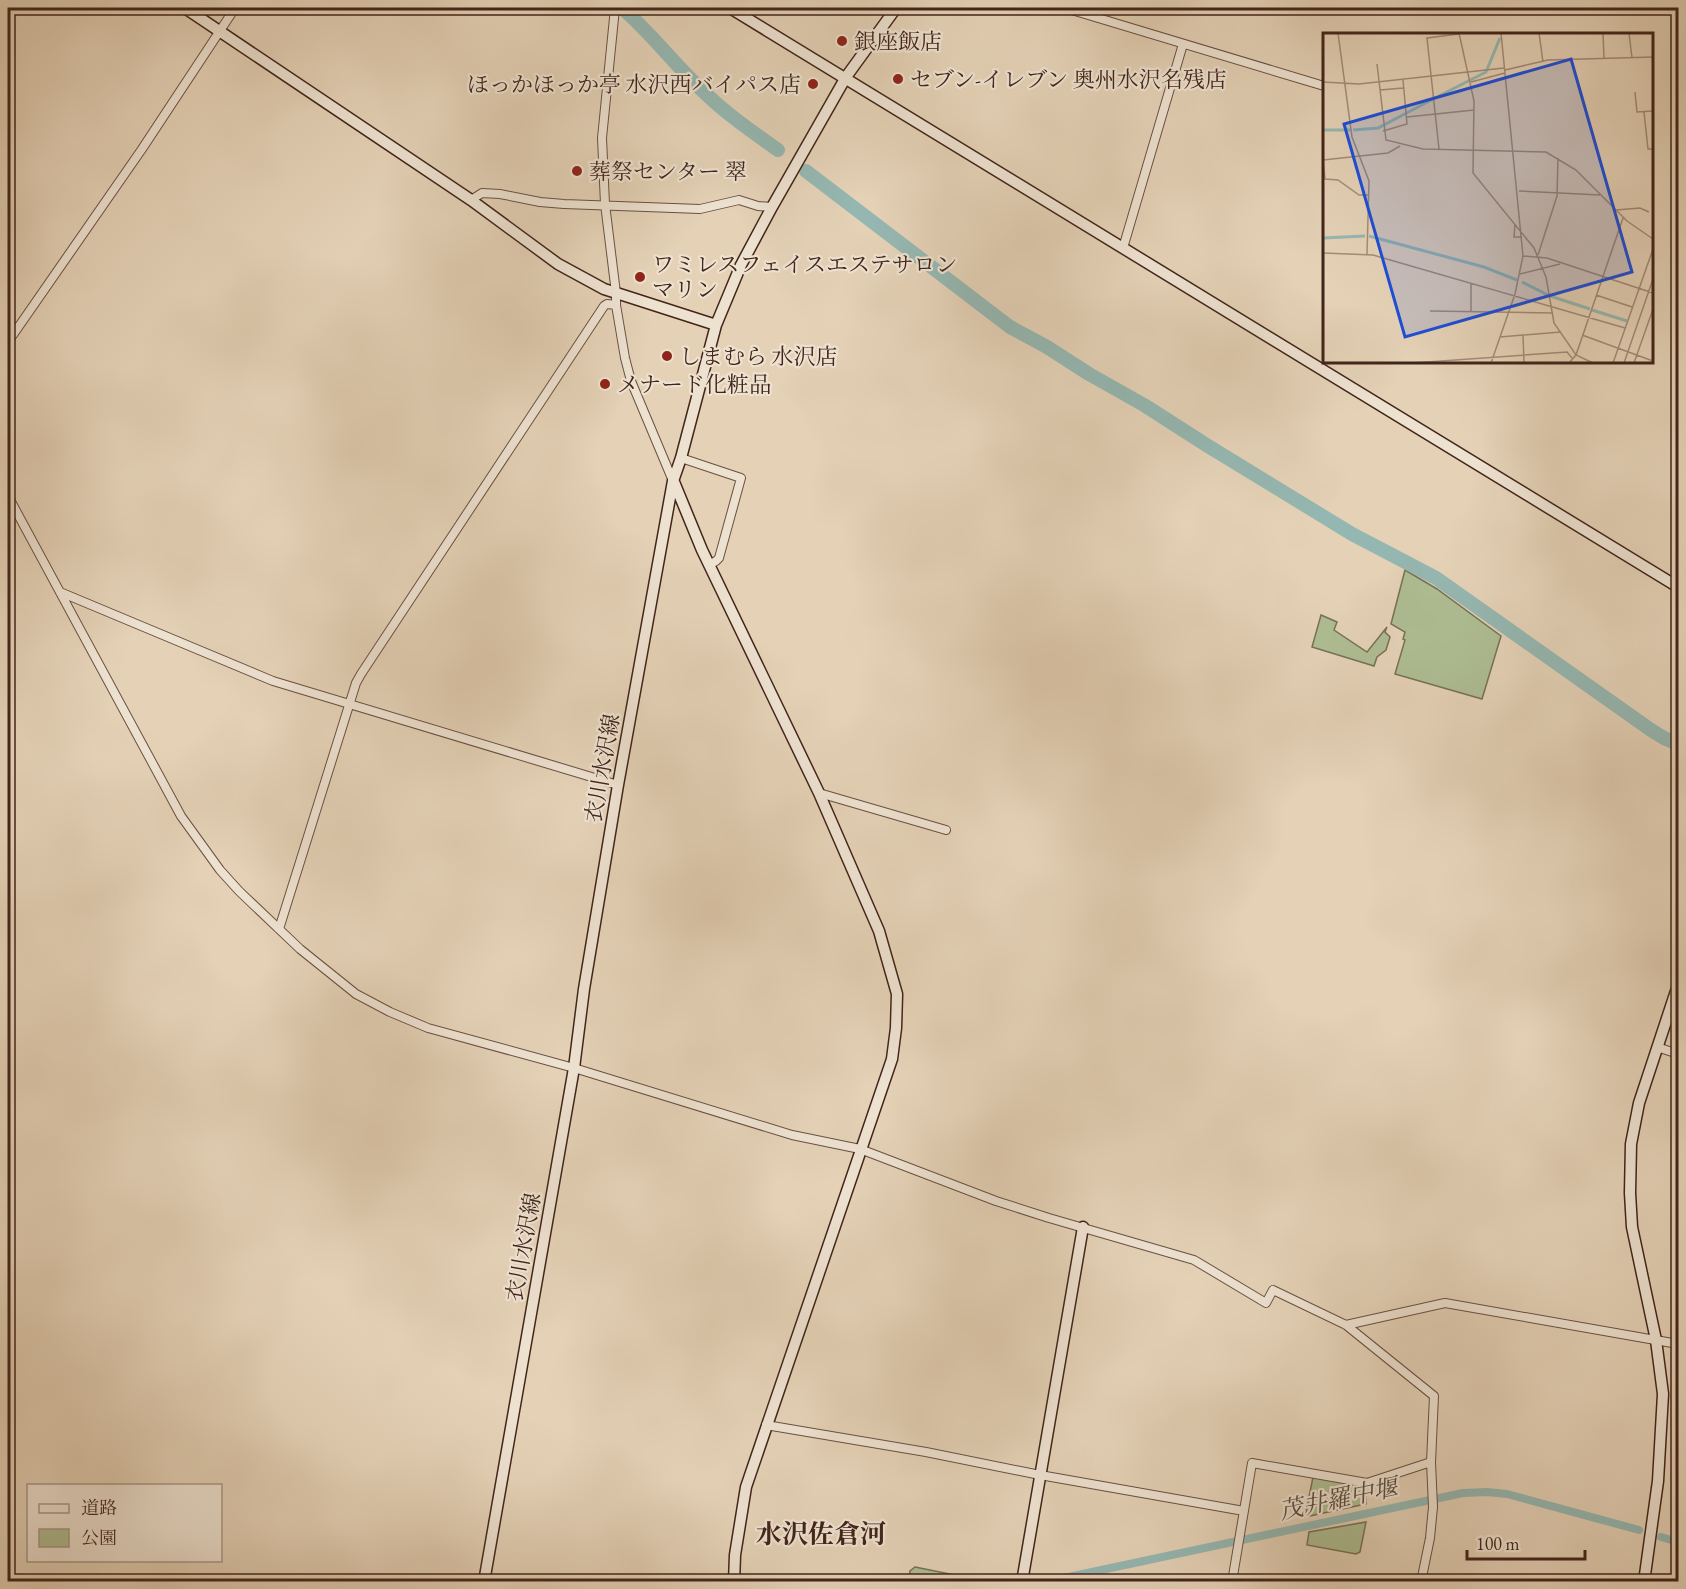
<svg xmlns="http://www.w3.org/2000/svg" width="1686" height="1589" font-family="'EB Garamond','Noto Serif JP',serif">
	<rect width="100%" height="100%" fill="#e4d1b6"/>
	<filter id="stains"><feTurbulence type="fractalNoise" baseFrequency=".00333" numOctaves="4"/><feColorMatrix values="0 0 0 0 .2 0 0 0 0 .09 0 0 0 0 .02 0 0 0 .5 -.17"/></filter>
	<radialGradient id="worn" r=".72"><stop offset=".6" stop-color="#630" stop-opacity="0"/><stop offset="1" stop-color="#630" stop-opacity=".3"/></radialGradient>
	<path fill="#aebd93" stroke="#787156" stroke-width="1.5" d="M1405 570 1437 589 1501 636 1482 699 1395 674 1405 640 1403 639 1405 632 1391 624Z
		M1321 615 1337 622 1334 630 1367 652 1387 627 1385 632 1390 637 1386 650 1377 657 1374 666 1312 647Z
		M1313 1477 1365 1487 1366 1504 1305 1517Z
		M1366 1522 1360 1552 1356 1554 1307 1545 1309 1532Z
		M915 1567 960 1576 959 1581H908L910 1571Z"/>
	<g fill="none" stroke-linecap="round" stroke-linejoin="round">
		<path stroke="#95b7b1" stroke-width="8" d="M1661 1537 1678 1542
			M1045 1582 1463 1493 1487 1492 1507 1494 1639 1530"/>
		<path stroke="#95b7b1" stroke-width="14" d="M622 8C651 33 674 64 702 90 725 113 751 131 778 150
			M806 171 1010 327 1047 347 1089 374 1144 405 1208 446 1352 534 1436 578 1651 730 1664 738 1678 744"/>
		<g stroke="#6a5041" stroke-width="10">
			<path id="street" d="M615 8 602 138 605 204 616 293V305L625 358 631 381 673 481
				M1065 8 1324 86
				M471 200 482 193 500 194 540 202 564 204 700 209 739 200 758 206 772 207
				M1123 248 1183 44
				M8 342 142 149 235 8
				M681 458 741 478 719 558 716 561 709 565
				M8 496 181 816 220 870 239 891 300 949 356 994 390 1012 428 1028 574 1068 792 1135 860 1149 996 1201 1049 1218 1194 1260 1266 1303 1273 1290 1346 1325 1434 1396 1431 1462 1433 1507 1430 1538 1421 1582
				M60 592 273 681 618 785
				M819 793 946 830
				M279 929 356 683 361 674 604 306 607 304 616 305
				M1657 1047 1678 1054
				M1346 1325 1445 1303 1678 1344
				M766 1425 926 1452 1040 1475 1244 1511
				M1232 1582 1252 1463 1367 1483 1431 1462"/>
		</g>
		<g stroke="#42251a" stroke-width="13">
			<path id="secondary" d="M185 8 471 200 558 264 604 289 716 325
				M730 8 1678 587
				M674 482 702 550 819 793 879 931 897 994 896 1028 892 1059 746 1487 735 1555 734 1582
				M484 1582 574 1068 584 989 618 785 673 481 681 458 716 325 741 265 772 207 846 77 896 8
				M1022 1582 1083 1227
				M1644 1582 1658 1481 1663 1394 1656 1340 1632 1227 1630 1193 1631 1144 1639 1103 1678 985"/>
		</g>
		<use href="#street" stroke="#ede1d0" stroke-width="8"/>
		<use href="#secondary" stroke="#ede1d0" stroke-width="10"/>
	</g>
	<g fill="#8f2418" stroke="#ede1d0" stroke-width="2">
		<circle cx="842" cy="41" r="6"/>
		<circle cx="898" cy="79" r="6"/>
		<circle cx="813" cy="84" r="6"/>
		<circle cx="577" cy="171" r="6"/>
		<circle cx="640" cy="277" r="6"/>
		<circle cx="667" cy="356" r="6"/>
		<circle cx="605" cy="384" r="6"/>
	</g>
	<g text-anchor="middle" stroke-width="4.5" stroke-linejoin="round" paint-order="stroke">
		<g font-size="22" fill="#42251a" stroke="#ede1d0" text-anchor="start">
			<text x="854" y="49">銀座飯店</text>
			<text x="910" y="87">セブン-イレブン 奥州水沢名残店</text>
			<text x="801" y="92" text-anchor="end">ほっかほっか亭 水沢西バイパス店</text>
			<text x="589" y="179">葬祭センター 翠</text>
			<text x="652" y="272">ワミレスフェイスエステサロン<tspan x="652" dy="25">マリン</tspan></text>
			<text x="679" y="364">しまむら 水沢店</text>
			<text x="617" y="392">メナード化粧品</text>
		</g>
		<g font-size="22" fill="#42251a" stroke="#ede1d0">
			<text transform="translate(602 768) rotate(-80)" y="8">衣川水沢線</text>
			<text transform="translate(523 1247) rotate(-80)" y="8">衣川水沢線</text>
		</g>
		<g font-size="24" font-style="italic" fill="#574a40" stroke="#ede1d0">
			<text transform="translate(1338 1499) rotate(-12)" y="8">茂井羅中堰</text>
		</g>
		<g font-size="26" font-weight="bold" fill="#42251a" stroke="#ede1d0">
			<text x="821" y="1543">水沢佐倉河</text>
		</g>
	</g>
	<g transform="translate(1323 33)">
		<rect width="330" height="330" fill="#e4d1b6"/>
		<path fill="none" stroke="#95b7b1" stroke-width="3" d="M112 65 163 39 177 5M0 97H27M30 97 55 95 110 66M46 203 161 234 194 247M0 205 42 203M199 249 225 262M227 263 267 276M269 277 304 288"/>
		<path fill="none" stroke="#a38c78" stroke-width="1.5" d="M15 0 29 104 46 148 44 221M136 0 151 68 150 140 211 215 223 244 231 290 253 322 270 330M216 0 220 29M280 0 281 26M306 0 309 25M54 31 63 107 100 116 223 119 253 137 304 188 330 206M182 37 225 27 330 24M0 49 36 51 181 35M148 49 182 40M57 57 80 55M312 59 314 79 330 78M321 79 325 116H330M84 84 151 77M60 98 84 91 80 47M116 116 104 5 136 1M0 127 65 120 77 113M0 127 2 146 15 147 36 162H46M196 158 277 162M293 177 317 175 326 179M192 191 191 204H199M0 220 50 222 302 295M215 222 234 163 235 125M200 223 224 225 330 260M197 241 237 231M273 262 309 274M107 278 229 280M148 279V250M200 302 201 330M259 302 330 328M177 304 238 299M90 330 244 319 249 325M168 330 192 261 200 223 178 0M246 330 253 322 300 185M290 330 330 216M301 330 330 246M311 330 330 276"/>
		<path fill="#1d4ed8" fill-opacity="0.15" stroke="#1d4ed8" stroke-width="3" d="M248 26 309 239 82 304 21 91Z"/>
		<rect width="330" height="330" fill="none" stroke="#42251a" stroke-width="3"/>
	</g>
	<rect width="1686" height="1589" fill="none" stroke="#e4d1b6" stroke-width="30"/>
	<rect x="9" y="9" width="1668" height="1571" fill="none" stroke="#42251a" stroke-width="3"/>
	<rect x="15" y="15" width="1656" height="1559" fill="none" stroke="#42251a" stroke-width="1.5"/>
	<rect x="27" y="1484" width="195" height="78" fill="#ede1d0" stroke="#a99687" stroke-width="1.5"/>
	<rect x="39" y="1504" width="30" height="9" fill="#ede1d0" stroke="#a99687" stroke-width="1.5"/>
	<text x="81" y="1514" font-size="18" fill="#42251a">道路</text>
	<rect x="39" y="1529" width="30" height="18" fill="#aebd93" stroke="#a99687" stroke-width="1.5"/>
	<text x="81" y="1544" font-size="18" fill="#42251a">公園</text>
	<path d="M1467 1550v9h118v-9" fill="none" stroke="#42251a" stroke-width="3"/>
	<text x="1476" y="1550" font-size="18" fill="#42251a" stroke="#ede1d0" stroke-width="4.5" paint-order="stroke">100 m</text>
	<rect width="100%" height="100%" filter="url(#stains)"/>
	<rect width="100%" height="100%" fill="url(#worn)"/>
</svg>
